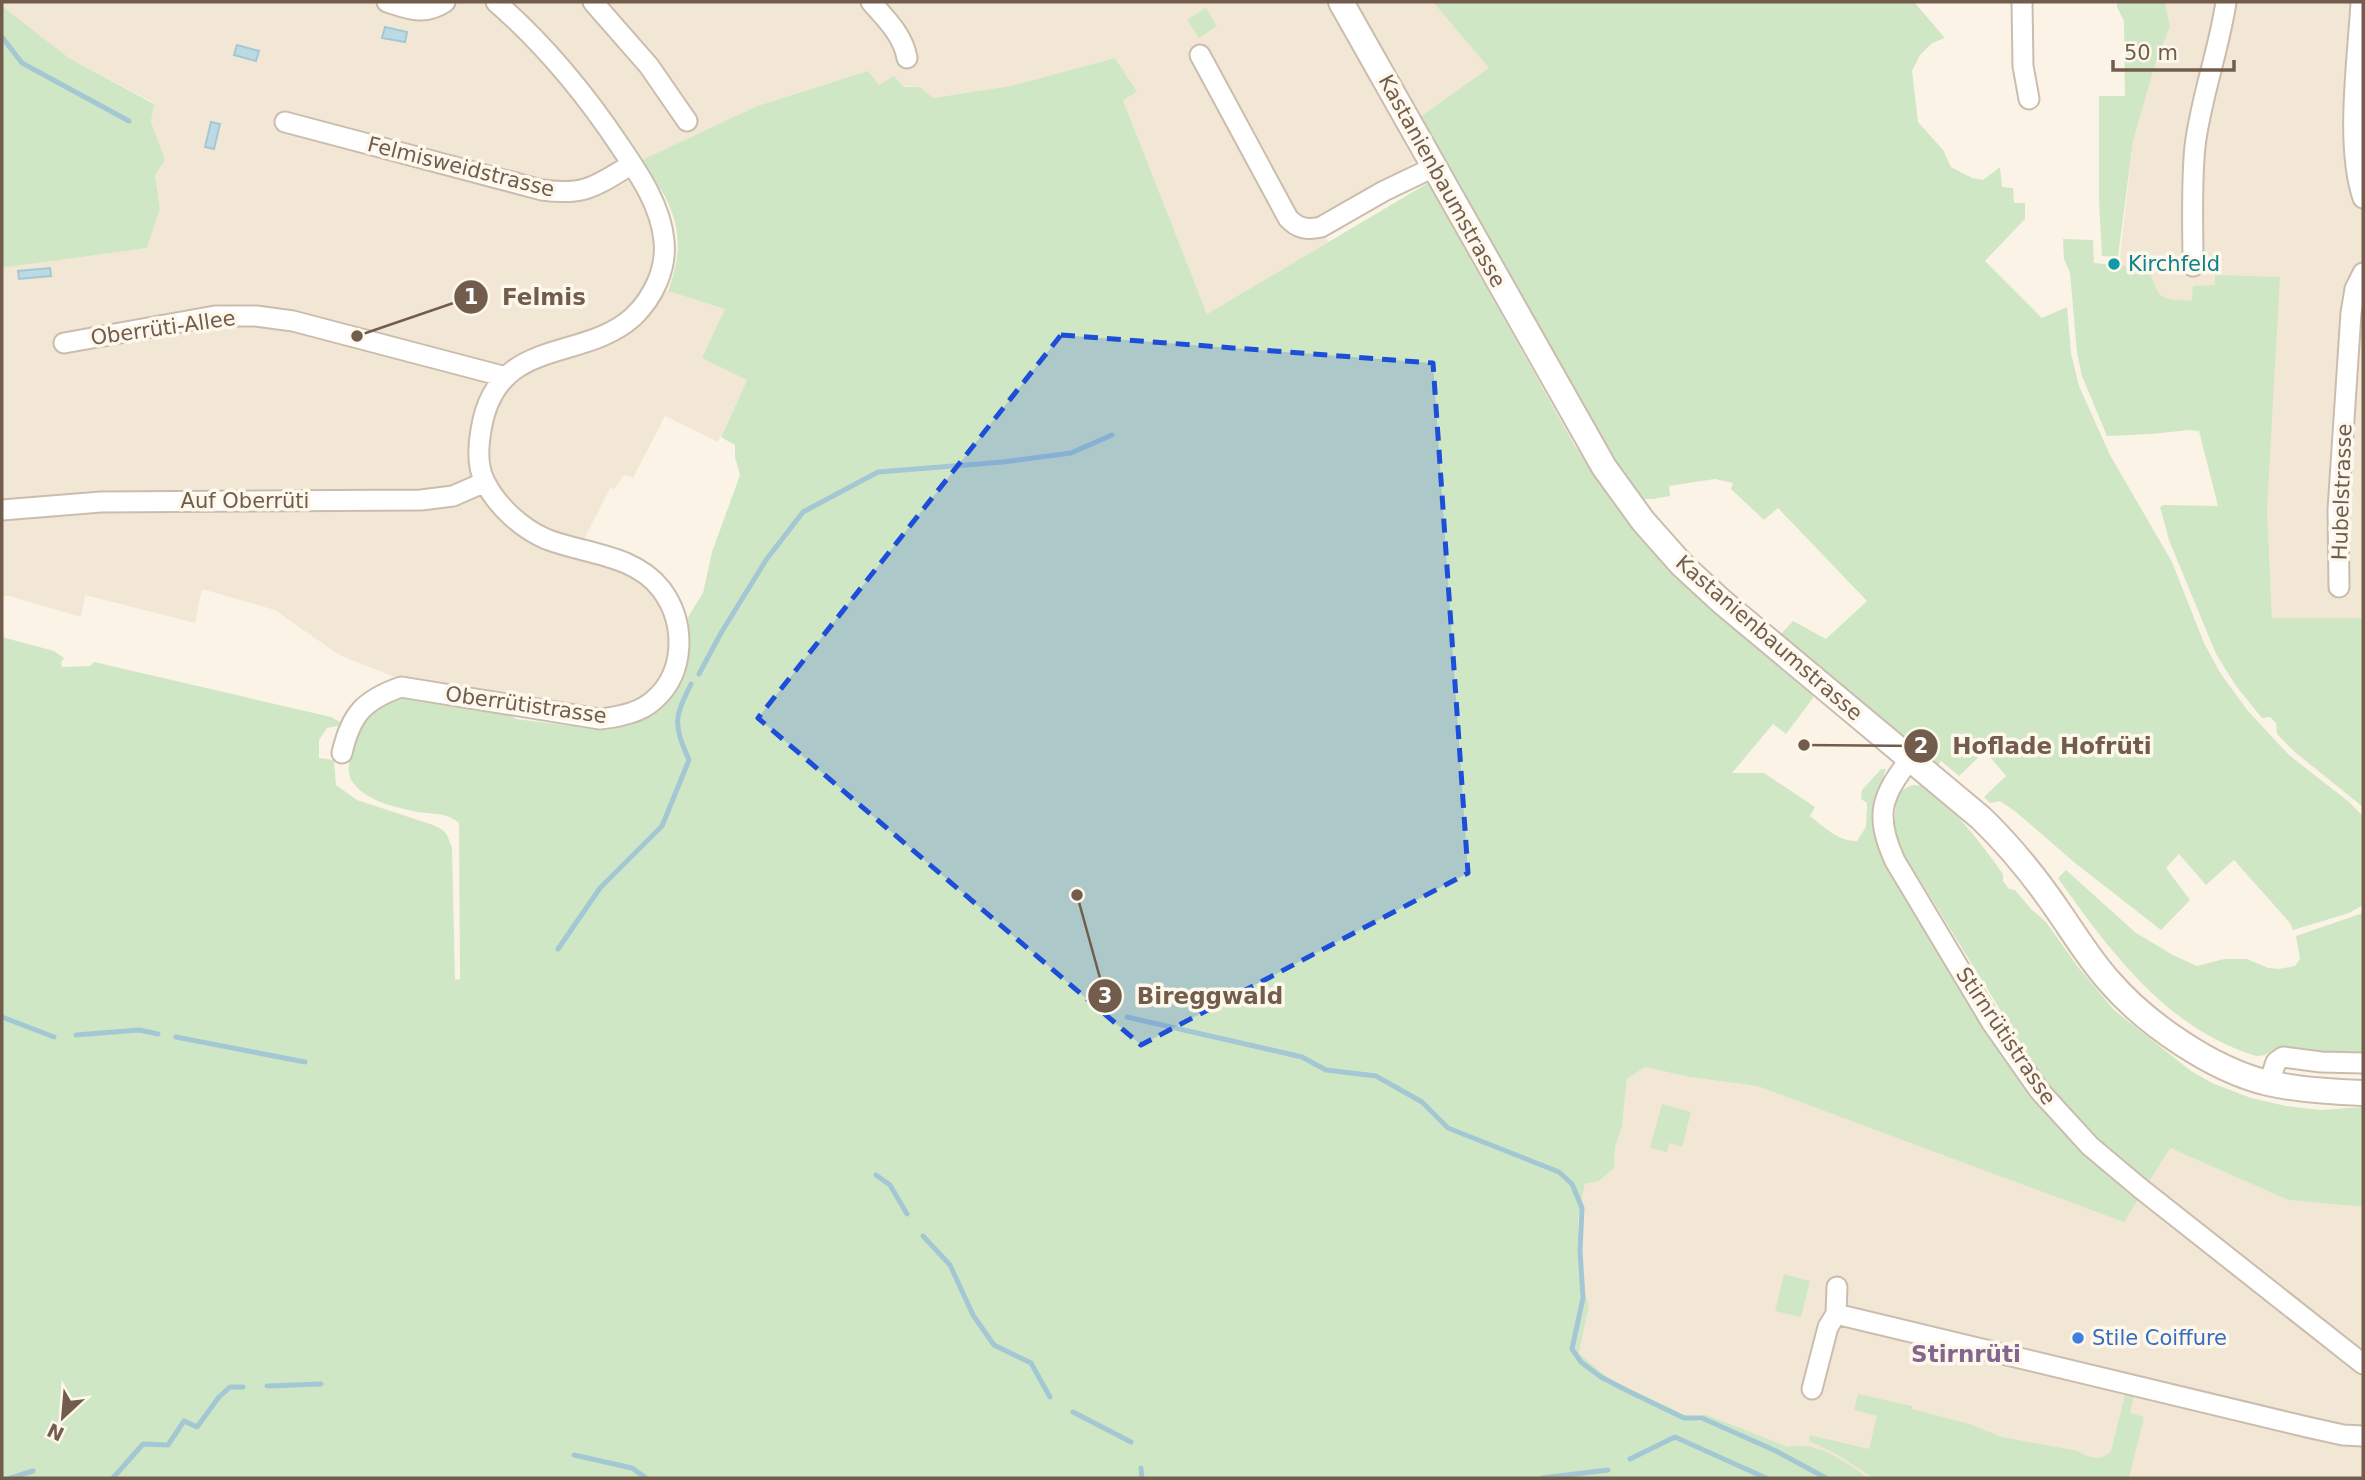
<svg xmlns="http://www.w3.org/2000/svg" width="2365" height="1480" font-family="'DejaVu Sans',sans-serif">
	<rect width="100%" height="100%" fill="#fbf4e6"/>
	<path fill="#f2e7d5" d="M2 2H1433L1490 68 1420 117 1398 130 1415 161 1322 233 1329 242 1207 314 1123 100 1136 92 1115 58 1010 86 933 98 920 87 879 85 843 79 757 106 642 160 662 189 644 201 655 226 656 260 649 282 668 291 725 309 747 380 718 442 665 416 633 478 624 475 614 489 610 488 576 555 629 572 652 587 670 619 671 659 656 686 631 704 619 708 598 710 405 681 339 655 275 610 202 589 195 623 85 595 81 617 9 596H2V268L147 248 160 209 155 175 164 160 151 122 154 103 69 58 2 6Z
		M2165 2H2363V618H2272L2267 508 2215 275V285L2192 300H2167L2158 294 2149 268 2119 266 2133 141 2156 62 2170 27Z
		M1645 1067 1689 1077 1757 1086 1879 1130 2170 1148 2288 1200 2363 1207V1478H1812L1777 1458 1609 1379 1579 1353 1589 1308 1578 1267V1218L1585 1184 1599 1181 1614 1168 1615 1147 1622 1126 1627 1079Z"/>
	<path fill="#d0e7c5" d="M1433 2H1914L1945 38 1932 43 1920 55 1912 71 1918 122 1943 150 1951 167 1972 178 1983 180 2000 167 2002 187 2013 188 2014 203H2025V219L1985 261 2042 318 2067 307 2071 353 2079 386 2110 455 2172 562 2204 643 2221 674 2248 711 2289 755 2349 802 2363 816V905L2349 913 2293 930 2290 923 2234 860 2206 885 2179 854 2166 868 2190 900 2161 930 2075 863 2016 812 2000 801 1990 803 1984 797 2006 776 1985 751 1959 776 1941 761 1938 765 1925 754 1920 753 1779 636 1793 621 1826 639 1867 601 1778 508 1764 520 1731 489 1733 483 1715 479 1669 486 1670 496 1653 499H1643L1638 495 1606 451 1420 117 1489 68Z
		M2117 2H2165L2170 27 2156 62 2133 141 2118 257 2102 256 2099 200V96H2125L2124 21 2117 7Z
		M2 6 69 58 154 104 151 122 165 160 155 175 160 209 147 248 2 268Z
		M1206 8 1217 26 1199 38 1187 20Z
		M1115 58 1137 92 1123 100 1207 314 1428 183 1575 446 1627 522 1700 600 1812 695 1813 698 1786 734 1773 724 1732 773H1764L1815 807 1810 816C1823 826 1839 842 1857 841L1866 827 1867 803 1861 799 1862 790 1881 769H1886L1878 793 1876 815 1989 1025 2004 1016 1900 848 1894 823 1897 796C1901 791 1907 785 1915 785 1938 784 1990 855 2003 874V881L2009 889 2015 890 2031 909 2046 922 2078 967 2114 1010 2191 1071 2212 1083 2251 1098 2286 1106 2321 1110 2363 1107V1207L2288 1200 2170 1148 2124 1222 1757 1086 1689 1077 1645 1067 1627 1079 1622 1126 1615 1147 1614 1168 1599 1181 1585 1184 1578 1218V1267L1589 1307 1579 1353 1609 1379 1700 1422 1704 1414 1788 1447C1815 1440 1847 1462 1868 1478H2V637L54 651 64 658 61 663 62 667 90 666 94 662 331 717 340 722 338 726 327 728 319 740V758L334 760 336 785 357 800 433 825 443 830 447 835 452 848 455 980 460 979 459 823C445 811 430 815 413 811 395 807 368 801 355 785 344 773 350 759 353 745 371 670 459 705 510 715L516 719 605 730 627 726 645 717 685 665 690 647 688 617 703 593 712 552 740 475 735 457V445L721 437 747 380 702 358 725 309 668 291C689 235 674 206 642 160L757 106 868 71 879 85 894 76 904 87H920L933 98 1010 86Z
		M2063 239 2093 240 2094 263 2149 268C2159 299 2159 301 2192 300L2193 286 2215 285V275L2280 277 2267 508 2272 618H2363V807L2296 753 2277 734 2276 723 2270 717 2262 718 2236 686 2216 654 2169 540 2160 507 2163 505 2218 506 2199 431 2189 430 2151 434 2107 436 2082 376 2077 353 2070 273 2064 259Z
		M2066 870 2136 933 2173 955 2197 966 2224 959H2247L2268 968 2279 969 2295 966 2300 959 2296 936 2363 913V1055C2343 1057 2325 1055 2305 1052 2297 1051 2285 1048 2278 1049 2269 1051 2263 1059 2253 1055 2165 1027 2109 950 2058 878Z
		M1662 1104 1691 1112 1682 1147 1669 1143 1667 1152 1650 1148Z
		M1784 1274 1810 1281 1801 1317 1775 1311Z
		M2126 1391 2134 1393 2130 1413 2144 1417 2129 1478H1873L1833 1452 1809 1441 1810 1435 1869 1449 1877 1416 1854 1410 1858 1394 1912 1406V1409L1969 1424 2002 1437 2078 1451C2089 1458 2101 1462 2111 1451Z"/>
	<path fill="#bcdae3" stroke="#a3c8d4" stroke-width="2" d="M385 27 407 32 405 42 382 38Z
		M237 45 259 51 256 61 234 55Z
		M211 122 220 124 214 149 205 147Z
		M50 268 51 276 19 279 18 271Z"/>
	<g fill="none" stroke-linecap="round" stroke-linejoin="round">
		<path stroke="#a3c8d4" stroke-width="5" d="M2 37 22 63 129 121
			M699 674 721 633 766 560 803 512 878 472 1003 462 1071 453 1112 435
			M558 949 600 888 662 826 689 760C673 723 674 719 691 684
			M2 1017 54 1037
			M1127 1017 1302 1057 1326 1070 1376 1076 1422 1102 1448 1128 1559 1172 1572 1184 1582 1208 1580 1251 1583 1298 1572 1349 1581 1362 1601 1377 1626 1390 1684 1418H1702L1776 1451 1826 1478
			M76 1035 139 1030 158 1034
			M176 1037 305 1062
			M876 1175 890 1185 907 1214
			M923 1236 950 1265 973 1315 994 1345 1031 1363 1050 1397
			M267 1386 321 1384
			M1073 1412 1131 1442
			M574 1455 632 1468 646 1478
			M1630 1459 1675 1437 1766 1478
			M1141 1468 1142 1478
			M11 1478 33 1471
			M113 1478 143 1444 168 1445 184 1421 197 1427 219 1397 230 1387H243
			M1542 1478 1608 1470"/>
		<g stroke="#cbbdad" stroke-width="23">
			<path id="minor" d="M387 2C409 9 424 16 445 2
				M593 2 649 66 687 121
				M871 2C886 19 903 35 907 58
				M2022 2 2023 66 2029 99
				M2361 2C2358 59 2345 145 2363 198
				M1200 55 1288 218C1298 229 1307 230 1321 227L1384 191 1434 167
				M285 122 542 190C585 196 596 186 632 164
				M2193 266C2193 226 2191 185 2195 146 2201 97 2219 50 2226 2
				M64 343 215 316H256L293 321 506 377
				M2 510 101 502 421 500 453 496 485 482
				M2339 587 2338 510 2351 313 2355 289 2363 273
				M342 753C351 714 364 700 401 687L600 719C619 717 640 713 654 700 686 672 686 622 661 589 634 554 584 554 546 539 521 528 497 506 485 482 477 467 478 447 481 430 496 335 582 363 633 317 653 298 667 269 664 241 661 206 639 174 620 146 584 92 545 45 496 2
				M1911 758C1881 796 1874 815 1895 861L1992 1023 2039 1090 2058 1111 2090 1146 2140 1188 2363 1364
				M2269 1083 2276 1062 2283 1057 2321 1062 2363 1063
				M1837 1287 1836 1314 2307 1427 2343 1435 2363 1436
				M1812 1389 1828 1327 1836 1314"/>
		</g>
		<g stroke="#cbbdad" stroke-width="28">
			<path id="tertiary" d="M1341 2 1604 467 1643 521 1682 565 1721 601 1981 818C2011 847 2036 878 2059 912 2075 935 2090 960 2109 981 2146 1024 2213 1070 2268 1083 2299 1090 2331 1092 2363 1093"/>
		</g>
		<use href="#minor" stroke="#fff" stroke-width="19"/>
		<use href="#tertiary" stroke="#fff" stroke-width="24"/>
	</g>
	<path fill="#1d4ed8" fill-opacity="0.2" stroke="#1d4ed8" stroke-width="5" stroke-dasharray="14 9" stroke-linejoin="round" d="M1061 335 1433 363 1468 873 1141 1045 758 718Z"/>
	<circle fill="#0f9aa8" stroke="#fef8ec" stroke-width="2.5" cx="2114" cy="264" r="7"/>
	<circle fill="#3f7fe0" stroke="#fef8ec" stroke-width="2.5" cx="2078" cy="1338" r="7"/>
	<g text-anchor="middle" stroke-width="7" stroke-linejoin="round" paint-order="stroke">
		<g font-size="21" fill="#725d4d" stroke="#fef8ec">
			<text transform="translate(461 167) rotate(14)" y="7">Felmisweidstrasse</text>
			<text transform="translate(1442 181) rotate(61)" y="7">Kastanienbaumstrasse</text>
			<text transform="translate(163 328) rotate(-8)" y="7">Oberrüti-Allee</text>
			<text transform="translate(2342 492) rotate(-88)" y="7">Hubelstrasse</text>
			<text x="245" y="508">Auf Oberrüti</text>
			<text transform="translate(1769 638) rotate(41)" y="7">Kastanienbaumstrasse</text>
			<text transform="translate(526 705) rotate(8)" y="7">Oberrütistrasse</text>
			<text transform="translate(2006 1036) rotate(56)" y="7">Stirnrütistrasse</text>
		</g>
		<g font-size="21" fill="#0d838f" stroke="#fef8ec" text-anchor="start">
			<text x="2128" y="271">Kirchfeld</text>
		</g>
		<g font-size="21" fill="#366cbe" stroke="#fef8ec" text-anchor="start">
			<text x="2092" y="1345">Stile Coiffure</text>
		</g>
		<g font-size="23" font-weight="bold" fill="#84658e" stroke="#fef8ec">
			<text x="1966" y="1362">Stirnrüti</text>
		</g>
	</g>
	<path fill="none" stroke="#725d4d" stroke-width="2.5" d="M357 336L471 297M1804 745L1921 746M1077 895L1105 996"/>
	<g fill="#725d4d" stroke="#fef8ec" stroke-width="2.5">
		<circle cx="357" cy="336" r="7"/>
		<circle cx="1804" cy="745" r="7"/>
		<circle cx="1077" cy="895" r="7"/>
		<circle cx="471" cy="297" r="18"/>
		<circle cx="1921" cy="746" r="18"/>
		<circle cx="1105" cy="996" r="18"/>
	</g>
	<g font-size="21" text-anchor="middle" font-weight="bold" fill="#fff">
		<text x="471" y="304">1</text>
		<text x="1921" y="753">2</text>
		<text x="1105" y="1003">3</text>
	</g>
	<g font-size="23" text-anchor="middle" font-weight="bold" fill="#725d4d" stroke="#fef8ec" stroke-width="7" stroke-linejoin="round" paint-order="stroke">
		<text x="544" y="305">Felmis</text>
		<text x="2052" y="754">Hoflade Hofrüti</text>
		<text x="1210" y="1004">Bireggwald</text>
	</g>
	<rect width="2365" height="1480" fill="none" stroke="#725d4d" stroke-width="7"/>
	<g transform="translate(63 1417) rotate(206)" stroke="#fef8ec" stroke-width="5" paint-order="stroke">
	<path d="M0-5L12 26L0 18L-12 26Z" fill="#725d4d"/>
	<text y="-10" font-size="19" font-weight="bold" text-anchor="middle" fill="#725d4d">N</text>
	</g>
	<path d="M2113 60v10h121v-10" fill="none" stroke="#725d4d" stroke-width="3.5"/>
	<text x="2124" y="60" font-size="21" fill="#725d4d" stroke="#fef8ec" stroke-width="5" paint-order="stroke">50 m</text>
</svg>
